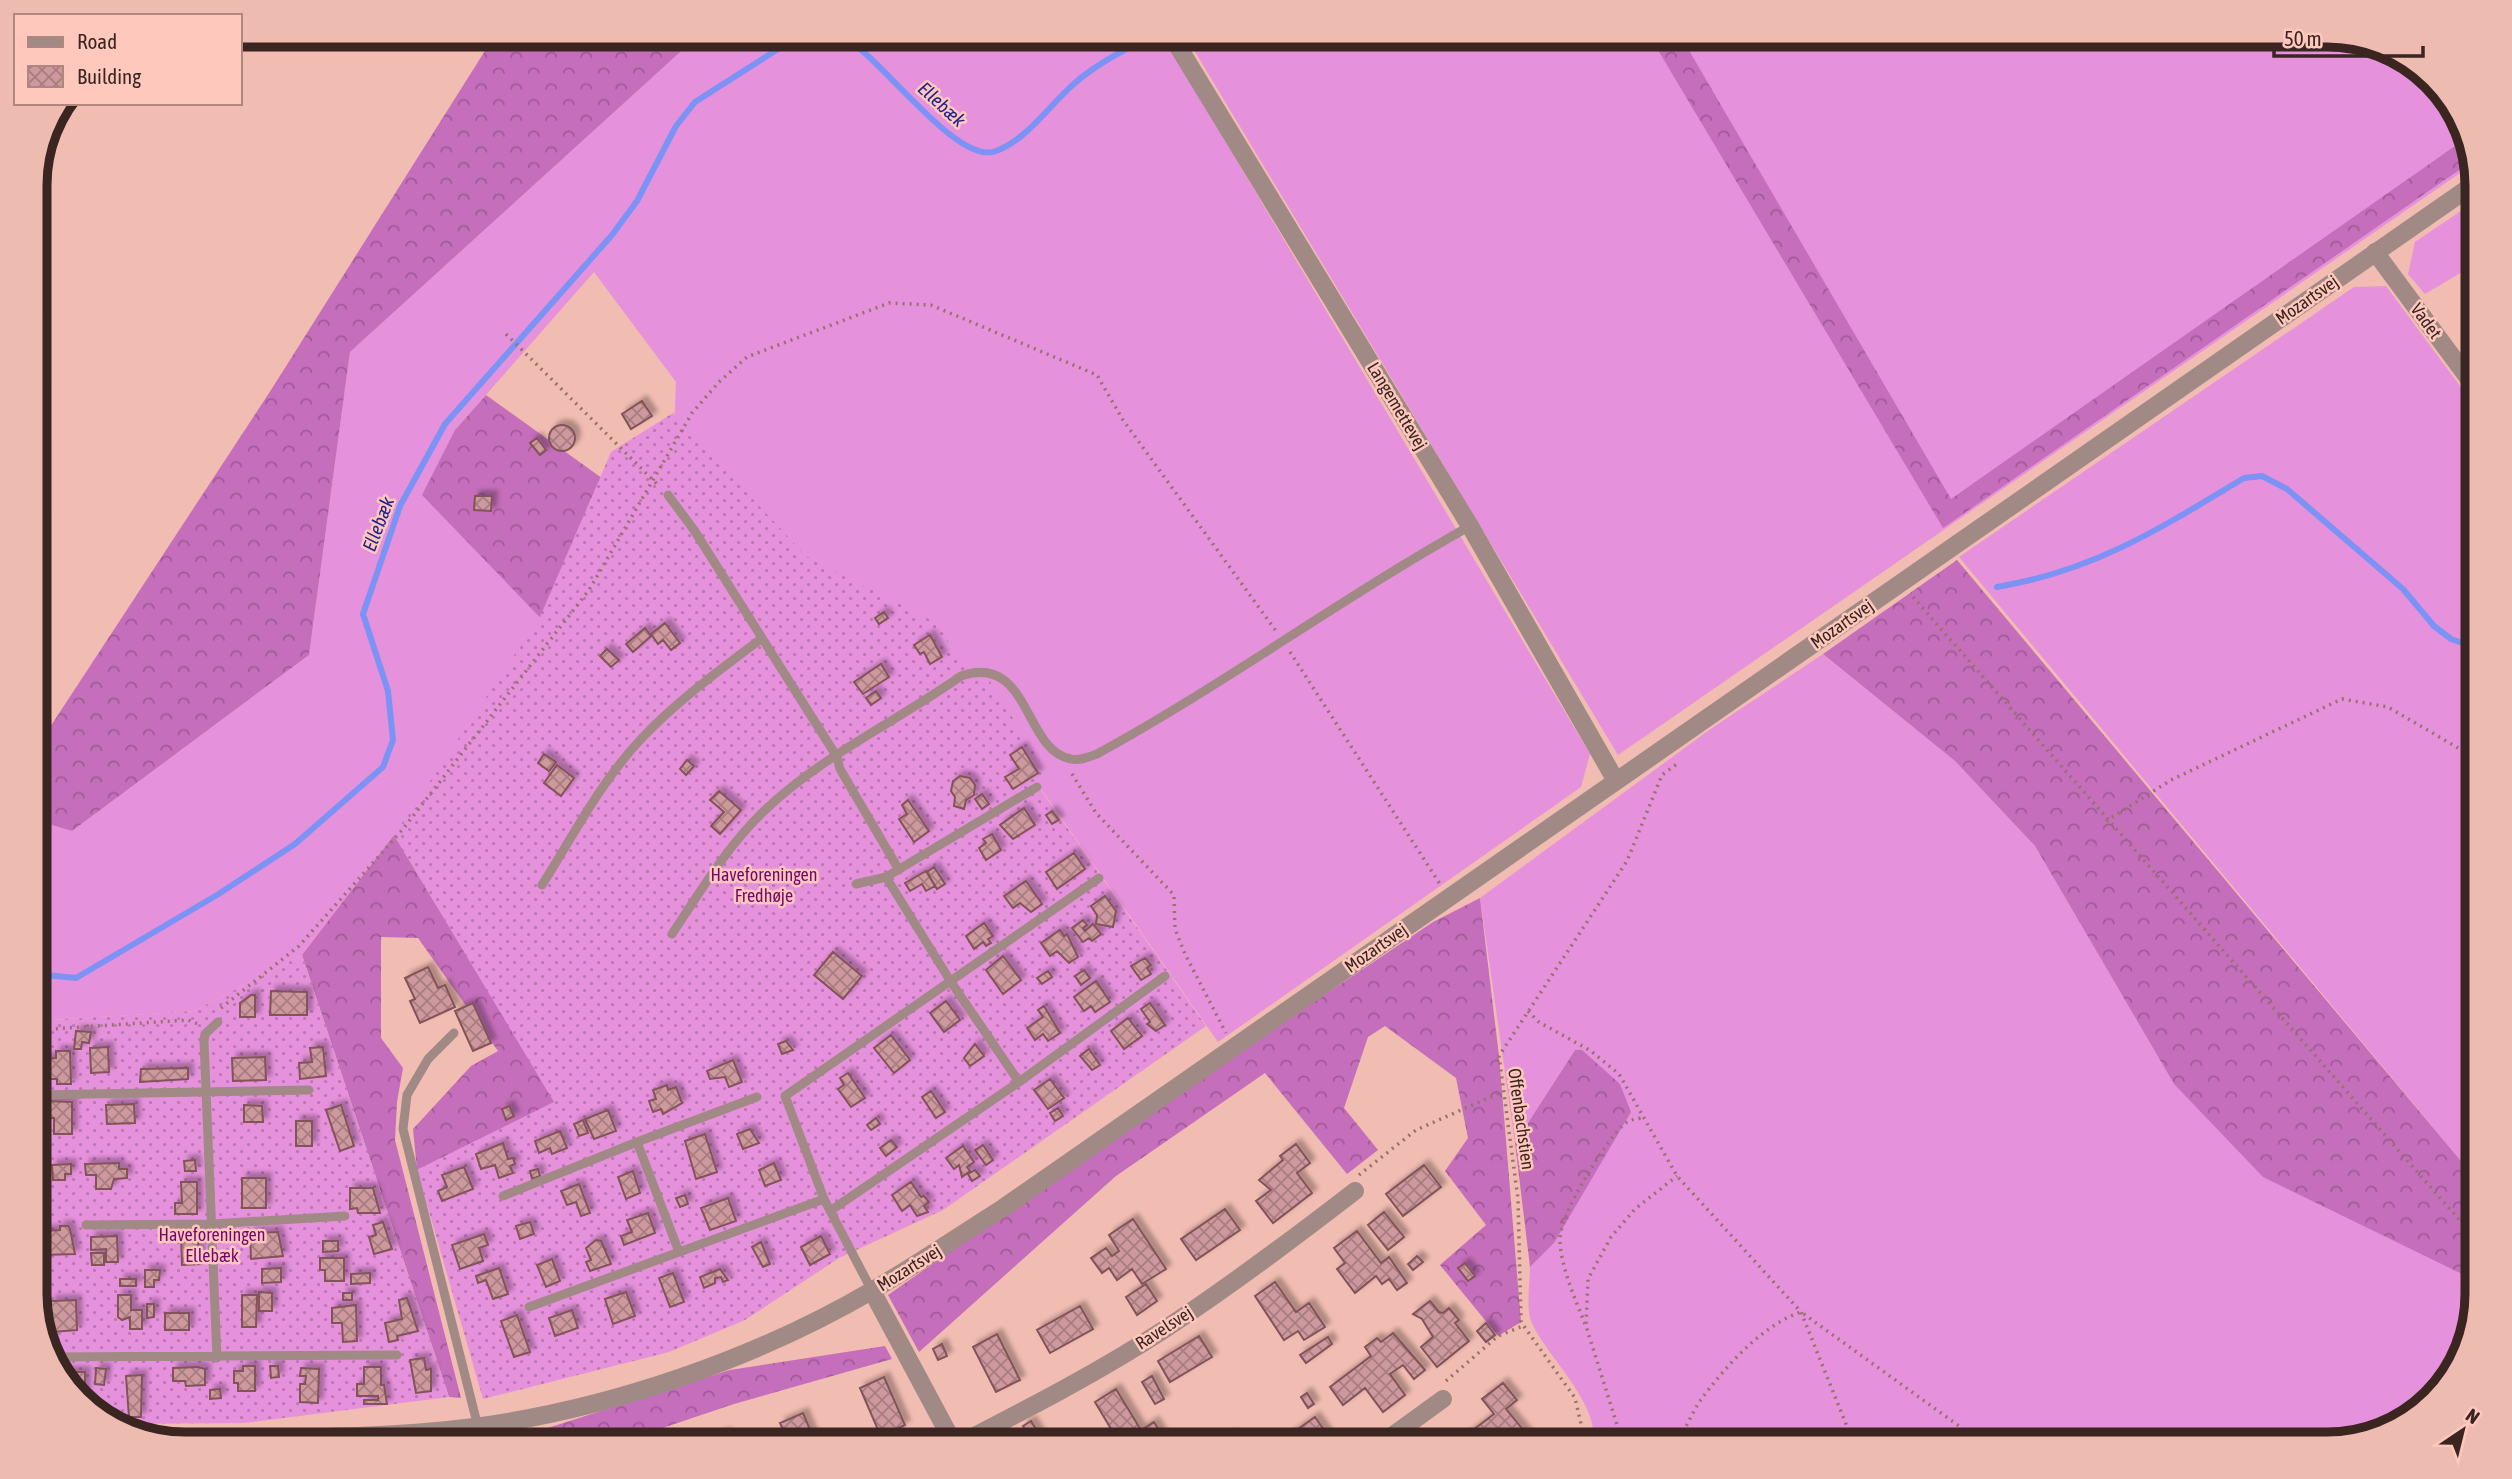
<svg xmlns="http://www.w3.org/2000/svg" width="2512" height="1479" font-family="'Asap Condensed',sans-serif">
	<defs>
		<pattern id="forest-crowns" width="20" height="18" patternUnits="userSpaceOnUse" patternTransform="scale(1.75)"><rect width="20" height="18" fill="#c56ebb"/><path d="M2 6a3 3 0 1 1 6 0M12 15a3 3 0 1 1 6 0" fill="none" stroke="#a15a98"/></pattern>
		<pattern id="garden-dots" width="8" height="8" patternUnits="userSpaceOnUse" patternTransform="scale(1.75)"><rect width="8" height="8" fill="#e691dc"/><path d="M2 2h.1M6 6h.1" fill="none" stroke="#bb76b2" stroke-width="1.8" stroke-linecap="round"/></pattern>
		<pattern id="building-cross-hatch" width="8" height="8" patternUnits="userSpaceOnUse" patternTransform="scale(1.75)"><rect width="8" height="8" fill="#cd999e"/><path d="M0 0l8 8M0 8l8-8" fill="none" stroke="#a77d80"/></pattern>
		<filter id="shadow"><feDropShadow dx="5" dy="-5" stdDeviation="2" flood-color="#0004"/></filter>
	</defs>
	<rect width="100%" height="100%" fill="#f1bcb1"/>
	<path fill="#e691dc" d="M705 35H1162L1590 754 1581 787 1218 1042 1036 782 1047 774 872 812 674 434 676 382 594 272 455 430 554 632 414 868 394 835 302 955 194 1011 35 1021V820L72 831 309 655 350 352 688 45Z
		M1185 35H2326L2402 55 2457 110 2473 164 1618 755Z
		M2477 200V263L2425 294 2408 274 2415 242Z
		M2386 286 2477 409V1180L1959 557 2354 287Z
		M1823 654 1955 761 2035 846 2174 1084 2462 1274 2477 1262V1294L2457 1369 2402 1424 2327 1444H1592C1603 1406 1544 1354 1531 1321 1526 1307 1530 1282 1530 1267L1554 1243 1575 1050 1515 1143 1480 898 1712 728Z"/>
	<path fill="url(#forest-crowns)" d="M495 35H677L688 45 350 352 309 655 72 831 35 820V750L271 390Z
		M1649 35H1680L1951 499 2465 139 2472 161 1943 528Z
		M486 395 613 486 554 632 422 495 455 430Z
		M1957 560 2477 1180V1262L2462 1274 2263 1177 2174 1084 2035 846 1955 761 1823 654Z
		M394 835 555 1102 417 1170 413 1129 471 1066 498 1051 418 938 381 937V1038L403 1068 397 1102 395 1140 461 1398 449 1397 302 955Z
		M1480 898 1499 1056 1521 1322 1498 1336 1440 1265 1486 1225 1445 1171 1468 1138 1456 1078 1385 1026 1368 1037 1344 1108 1378 1150 1347 1174 1265 1073 1116 1176 919 1352 888 1295 1134 1123 1433 922Z
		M1575 1050H1582L1620 1084 1631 1112 1554 1243 1530 1267 1515 1143Z
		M885 1346 892 1359 734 1404 615 1444H514L535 1432 730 1370Z"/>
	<path fill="url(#garden-dots)" d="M673 413 806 556 937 623 968 674 981 667 1048 775 1036 783 1206 1026 943 1210 839 1258 745 1320 669 1352 483 1399 417 1170 554 1102 394 835 540 617 611 452Z
		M302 955 449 1397 244 1423 110 1424 55 1369 35 1303V1021L194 1011Z"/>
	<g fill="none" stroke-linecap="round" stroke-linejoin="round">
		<path stroke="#7b93f4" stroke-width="6" d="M820 35C828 36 839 36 846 39 881 57 957 166 996 151 1028 139 1050 104 1076 82 1097 64 1123 51 1148 37
			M1997 587C2094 571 2161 528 2244 478L2262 476 2287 489 2403 589 2434 626 2451 639 2477 648
			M35 974 76 978 217 895 295 844 383 767 393 740 388 691 363 614 400 506 445 424 612 235 637 201 676 126 695 102 789 42 812 35"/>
	</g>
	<path fill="url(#building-cross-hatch)" stroke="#825258" stroke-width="2" filter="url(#shadow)" d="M642 401 652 416 631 429 622 414Z
		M549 438a13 13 0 1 1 26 0a13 13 0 1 1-26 0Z
		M537 438 546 450 540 455 530 443Z
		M475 496H492L491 511 474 510Z
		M884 612 888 618 879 624 875 618Z
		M665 623 680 643 671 650 663 640 658 644 651 634Z
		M645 628 651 636 633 652 626 644Z
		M930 635 942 657 930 664 924 652 920 654 914 645Z
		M607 649 619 660 611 667 600 656Z
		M881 664 889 677 863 694 854 682Z
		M876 691 881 698 871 705 866 698Z
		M1022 747 1038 773 1013 789 1005 777 1019 769 1010 755Z
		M544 754 556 762 549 771 538 763Z
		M687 760 694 766 686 775 680 769Z
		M557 765 574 778 561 796 544 783Z
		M960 776 970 778 975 785 974 795 966 800 964 809 954 806 955 797 951 791 953 781Z
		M719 791 741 810 720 834 711 826 724 812 710 800Z
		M982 794 989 804 982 809 975 799Z
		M908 800 929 831 914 842 899 819 907 814 902 805Z
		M1024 808 1035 825 1013 839 1000 825Z
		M1052 811 1059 820 1052 824 1046 815Z
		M992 834 1001 850 986 860 979 848 986 843 983 839Z
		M1074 853 1085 869 1057 889 1046 872Z
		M934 867 945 884 937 889 927 872Z
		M926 871 935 886 926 891 922 884 910 891 905 883Z
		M1026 881 1042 904 1031 912 1020 903 1013 908 1004 896Z
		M1105 896 1116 911 1113 927 1096 924 1097 915 1091 906Z
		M1083 920 1087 925 1083 928 1085 931 1093 924 1101 934 1092 941 1089 938 1083 942 1072 928Z
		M984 923 993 936 988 939 991 943 986 946 983 942 974 949 966 936Z
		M1060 930 1064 936 1067 934 1078 957 1069 963 1057 951 1050 956 1041 943Z
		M833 952 862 976 843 999 814 975Z
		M1003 956 1021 980 1003 994 986 970Z
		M1145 958 1151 965 1147 968 1151 974 1141 980 1131 966Z
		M428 967 438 988 445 985 455 1007 420 1023 410 1001 415 999 405 978Z
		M1084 970 1090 978 1081 985 1075 976Z
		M1048 971 1052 977 1042 984 1037 978Z
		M1096 981 1110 1002 1095 1012 1091 1006 1084 1011 1074 997Z
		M271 991 307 992V1015H270Z
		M251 995H255V1017H240V1003Z
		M946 1001 960 1020 944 1032 930 1013Z
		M473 1003 491 1043 473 1051 455 1011Z
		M1150 1003 1165 1025 1156 1031 1147 1024 1150 1022 1141 1009Z
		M1044 1006 1060 1033 1048 1041 1043 1034 1035 1040 1027 1028 1043 1017 1038 1010Z
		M1128 1018 1142 1036 1124 1049 1111 1031Z
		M76 1031 91 1032 89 1043 82 1042 81 1049H74Z
		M891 1035 910 1060 894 1073 874 1048Z
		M786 1041 793 1050 782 1054 778 1044Z
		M975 1044 984 1056 970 1066 964 1058Z
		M108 1047 109 1072 91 1073 90 1048Z
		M323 1047 326 1076 300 1079 299 1063 312 1062 310 1048Z
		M1089 1049 1100 1065 1092 1070 1080 1056Z
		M56 1051H70L71 1084H57V1079H40V1059L56 1058Z
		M265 1057 266 1080 233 1081 232 1058Z
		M733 1060 742 1082 729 1087 725 1077 710 1079 707 1071Z
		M188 1068V1079L140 1082 141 1069Z
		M848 1073 865 1098 851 1107 838 1089 844 1085 840 1078Z
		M1050 1079 1064 1098 1048 1109 1034 1090Z
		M667 1085 668 1090 676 1087 682 1103 663 1114 661 1109 653 1112 649 1101 656 1099 653 1090Z
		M931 1091 945 1112 936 1118 922 1097Z
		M44 1101 72 1102V1134H54V1118H45Z
		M134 1104 135 1123 107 1124 106 1105Z
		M244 1105 262 1106 263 1122H244Z
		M341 1105 354 1146 340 1151 326 1110Z
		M509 1106 514 1116 506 1120 502 1109Z
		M1058 1108 1063 1116 1055 1121 1050 1113Z
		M608 1110 616 1131 594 1139 585 1119Z
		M876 1118 880 1124 871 1130 867 1125Z
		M583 1120 588 1133 579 1136 574 1124Z
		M296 1121H312V1146H296Z
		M750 1129 759 1143 743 1149 737 1134Z
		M560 1131 567 1148 552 1154 550 1148 539 1153 535 1141Z
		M705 1134 717 1172 696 1179 685 1141Z
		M891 1140 897 1147 886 1156 880 1148Z
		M503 1143 508 1159 513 1158 515 1164 510 1166 513 1173 499 1178 495 1165 481 1169 476 1154Z
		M1296 1144 1310 1163 1297 1173 1312 1193 1273 1223 1256 1201 1271 1190 1259 1180 1283 1160 1280 1156Z
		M983 1145 993 1160 986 1165 975 1150Z
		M963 1146 974 1162 967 1167 970 1171 962 1177 959 1165 954 1169 946 1158Z
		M195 1160 196 1171H185L184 1161Z
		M119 1163V1169H127V1178L114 1179 111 1189H96V1175H86L85 1164Z
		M774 1163 781 1180 765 1186 759 1170Z
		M71 1164V1174H65V1180H53L52 1165Z
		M1424 1165 1441 1187 1403 1216 1386 1194Z
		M464 1167 473 1189 442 1201 438 1191 447 1187 442 1175Z
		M538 1169 540 1176 532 1179 530 1171Z
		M975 1170 980 1176 972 1181 968 1174Z
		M633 1171 640 1193 626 1199 618 1177Z
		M242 1178H266V1208H242Z
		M181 1182H197V1214H175V1203H182Z
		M911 1182 921 1197 924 1196 929 1202 924 1206 928 1212 917 1216 910 1205 902 1211 892 1195Z
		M579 1184 590 1213 581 1216 576 1202 567 1205 561 1191Z
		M350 1188H373L380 1213H358L357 1208 350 1209Z
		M685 1195 688 1204 680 1207 676 1198Z
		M728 1198 736 1221 710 1230 701 1208Z
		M1225 1209 1240 1230 1196 1260 1181 1239Z
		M1384 1212 1404 1237 1388 1250 1368 1225Z
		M648 1213 655 1233 624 1245 621 1236 632 1232 627 1220Z
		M1133 1219 1166 1269 1142 1284 1132 1269 1117 1280 1109 1268 1102 1273 1091 1258 1106 1248 1112 1256 1119 1251 1109 1235Z
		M383 1222 392 1249 374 1254 369 1237 376 1235 373 1225Z
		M530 1222 534 1234 520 1239 516 1226Z
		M60 1226H68L70 1229 75 1254 41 1255 44 1231 60 1230Z
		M1357 1231 1381 1263 1389 1257 1407 1283 1397 1290 1389 1279 1382 1284 1376 1276 1355 1293 1337 1269 1345 1263 1334 1248Z
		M278 1232 283 1256 251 1259 250 1233Z
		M197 1233 201 1264 182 1265 181 1234Z
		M484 1234 488 1245 479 1248 483 1261 460 1269 452 1245Z
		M117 1236 118 1262H106V1249L91 1250V1237Z
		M821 1236 830 1254 810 1265 801 1247Z
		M596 1240 601 1241 611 1264 590 1271 586 1262 591 1260 586 1248Z
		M323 1241H338V1251L323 1252Z
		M761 1242 770 1264 763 1267 752 1247Z
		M91 1253H104V1265H92Z
		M1417 1256 1423 1262 1413 1270 1408 1264Z
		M320 1258H344V1281H325V1270H320Z
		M552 1259 560 1281 546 1287 537 1265Z
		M1465 1263 1475 1276 1468 1281 1458 1268Z
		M281 1268V1282L262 1283V1269Z
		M499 1268 508 1294 493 1299 486 1280 478 1283 476 1276Z
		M720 1269 728 1280 723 1282 721 1277 715 1278V1283L704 1288 700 1277Z
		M145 1270H160L159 1280H154V1287H145Z
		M370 1273V1283L351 1284V1274Z
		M673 1273 684 1302 670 1307 659 1278Z
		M120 1279H136V1286H120Z
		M1275 1282 1296 1312 1309 1303 1325 1327 1304 1340 1298 1331 1284 1340 1255 1296Z
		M1146 1284 1157 1301 1137 1315 1126 1297Z
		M259 1292 272 1293V1311H259Z
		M626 1292 635 1316 613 1324 605 1299Z
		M343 1293H352V1300H343Z
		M118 1295H131V1310H142V1329H130V1317L122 1320 118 1317Z
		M242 1295H257L256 1327H242Z
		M407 1298 418 1331 397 1336 398 1340 389 1342 385 1323 402 1319 399 1300Z
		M76 1300 77 1330 52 1332 51 1301Z
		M1430 1301 1439 1312 1443 1313 1449 1308 1459 1320 1455 1323 1469 1341 1437 1367 1421 1347 1433 1337 1422 1319 1413 1314Z
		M147 1304H154V1317L147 1318Z
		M356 1305 357 1341 343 1342 342 1323H332V1308Z
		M1080 1306 1093 1329 1050 1353 1037 1330Z
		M572 1310 578 1328 555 1336 549 1318Z
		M165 1313H189V1330H165Z
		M517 1315 530 1352 514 1357 501 1321Z
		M1486 1323 1495 1335 1486 1342 1477 1331Z
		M1393 1333 1425 1370 1414 1379 1403 1365 1390 1374 1405 1395 1383 1412 1365 1388 1343 1405 1330 1387 1371 1356 1365 1347 1377 1338 1381 1342Z
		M997 1334 1020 1380 996 1392 973 1347Z
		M1199 1336 1212 1357 1170 1382 1158 1361Z
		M1328 1337 1332 1344 1306 1363 1300 1355Z
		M942 1344 947 1356 938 1360 933 1349Z
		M424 1358 426 1370 431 1369V1391L416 1393 410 1360Z
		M243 1366H255V1391H238V1383H234V1371H243Z
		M270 1366H278L279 1377 271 1378Z
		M198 1367 205 1369V1385L186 1386 185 1381H173V1368Z
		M364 1367H381V1385H384L387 1404H364V1400H378V1396H357V1384H364Z
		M96 1368 106 1369 104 1385 95 1384Z
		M301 1368 319 1369 318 1403 300 1402V1384H305L306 1376H300Z
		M65 1372H85V1399L65 1378Z
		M142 1375 141 1417H129L126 1376Z
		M1152 1376 1164 1399 1155 1404 1142 1382Z
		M884 1377 905 1425 896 1429 902 1443 899 1444H876L872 1436 879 1432 860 1388Z
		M1503 1383 1517 1400 1506 1409 1529 1437 1520 1444H1509L1506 1440 1501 1444H1465L1461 1439 1494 1414 1482 1399Z
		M220 1389 221 1398 210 1399V1390Z
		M1116 1389 1141 1430 1154 1422 1167 1444H1149L1144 1436 1131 1444H1120L1095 1402Z
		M1307 1393 1314 1404 1308 1408 1301 1397Z
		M803 1413 816 1444H789L780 1423Z
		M1315 1417 1329 1437 1320 1444H1277Z
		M1031 1421 1039 1434 1031 1439 1023 1426Z
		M726 1433 730 1444H699V1443Z
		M1039 1434 1045 1444H1022Z
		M1232 1435 1236 1443 1221 1444 1220 1443Z"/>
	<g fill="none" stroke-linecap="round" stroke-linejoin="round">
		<path stroke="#97726a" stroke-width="3.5" stroke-dasharray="2 5" stroke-linecap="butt" d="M506 334 659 486
			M1913 597 2477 1240
			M1290 652 1440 884
			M1072 774 1096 813 1174 895 1175 929 1185 954 1226 1033
			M2106 821 2171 780 2342 699 2388 707 2477 759
			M221 1008 299 946 403 829 589 590 692 413 719 382 747 357 889 303 931 305 1097 375 1123 420 1276 631
			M1528 1011 1539 1022 1591 1051 1619 1074 1677 1176 1801 1312 1854 1444
			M35 1030 188 1020 198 1024
			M1359 1175 1416 1130 1502 1092
			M1585 1324C1576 1301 1560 1265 1560 1240 1559 1215 1604 1144 1622 1126 1628 1120 1634 1119 1642 1118
			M1446 1381 1498 1336 1523 1326
			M1583 1444 1584 1437 1575 1398 1521 1322 1518 1199 1499 1056 1627 861 1662 775 1677 764
			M1623 1444 1586 1326 1588 1279 1611 1237 1635 1209 1677 1176
			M1676 1444C1685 1430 1691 1415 1700 1401 1724 1368 1762 1325 1801 1312L1984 1444"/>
		<path stroke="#a18a85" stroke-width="9" d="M668 495 694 530 837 757 840 769 899 870
			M856 884 886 877
			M542 885C573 836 601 781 642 738 678 700 720 670 762 638
			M672 934C700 892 726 848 762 813 819 757 896 722 961 676 1030 652 1024 752 1071 759 1079 761 1089 757 1097 754 1225 684 1343 597 1470 526
			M454 1033 428 1059 407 1095 403 1129 478 1427
			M1019 1082 1165 976
			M35 1095 309 1090
			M503 1196 637 1142
			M830 1211 1019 1082 951 982 886 877 1037 787
			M86 1225 212 1224 345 1216
			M679 1252 637 1142 757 1097
			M872 1291 824 1199 785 1096 1099 878
			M529 1307 824 1199
			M52 1357 397 1355
			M217 1358 204 1041 205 1034 218 1022"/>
		<path stroke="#a18a85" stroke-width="18" d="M1171 35 1470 526 1616 781
			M2375 252 2477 390
			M872 1291 954 1444
			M959 1444C1029 1408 1099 1372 1165 1329 1230 1286 1293 1239 1355 1191
			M1381 1444 1443 1399"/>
		<path stroke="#a18a85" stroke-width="18" d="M167 1439C269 1437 373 1440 474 1427 610 1409 755 1359 873 1290 918 1264 960 1235 1003 1208L2477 182"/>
	</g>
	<g text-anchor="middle" stroke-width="5" stroke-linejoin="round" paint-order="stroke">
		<g font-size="18" fill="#3a2521" stroke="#fec8bd">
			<text transform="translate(2307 300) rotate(-35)" y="6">Mozartsvej</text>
			<text transform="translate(2426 321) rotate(54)" y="6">Vadet</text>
			<text transform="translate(1397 406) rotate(59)" y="6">Langemettevej</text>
			<text transform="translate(1842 624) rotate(-35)" y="6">Mozartsvej</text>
			<text transform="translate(1376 948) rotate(-35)" y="6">Mozartsvej</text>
			<text transform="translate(1521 1119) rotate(82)" y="6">Offenbachstien</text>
			<text transform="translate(909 1268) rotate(-32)" y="6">Mozartsvej</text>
			<text transform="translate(1164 1328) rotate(-33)" y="6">Ravelsvej</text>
		</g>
		<g font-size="18" fill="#770570" stroke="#fec8bd">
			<text x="764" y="881">Haveforeningen<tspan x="764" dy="21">Fredhøje</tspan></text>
			<text x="212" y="1241">Haveforeningen<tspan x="212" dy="21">Ellebæk</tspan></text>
		</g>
		<g font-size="19" font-style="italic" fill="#1e1f8f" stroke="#fec8bd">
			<text transform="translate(942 104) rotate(42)" y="7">Ellebæk</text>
			<text transform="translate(378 524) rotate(-69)" y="7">Ellebæk</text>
		</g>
	</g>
	<path d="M0 0H2512V1479H0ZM185 47H2327A138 138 0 0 1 2465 185V1294A138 138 0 0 1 2327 1432H185A138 138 0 0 1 47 1294V185A138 138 0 0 1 185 47Z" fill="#eebbb1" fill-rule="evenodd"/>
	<path fill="none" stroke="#3a2521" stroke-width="9" d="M185 47H2327A138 138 0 0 1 2465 185V1294A138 138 0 0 1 2327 1432H185A138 138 0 0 1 47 1294V185A138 138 0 0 1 185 47Z"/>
	<rect x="14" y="14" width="228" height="91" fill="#fec8bd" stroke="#b0877f" stroke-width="2"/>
	<rect x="28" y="37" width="35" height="10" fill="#a18a85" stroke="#b0877f" stroke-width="2"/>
	<text x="77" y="49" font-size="21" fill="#3a2521">Road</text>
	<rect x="28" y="66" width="35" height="21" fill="url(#building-cross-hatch)" stroke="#b0877f" stroke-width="2"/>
	<text x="77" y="84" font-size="21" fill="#3a2521">Building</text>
	<g transform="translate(2463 1430) rotate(35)" stroke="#fec8bd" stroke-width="5" paint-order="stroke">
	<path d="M0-5L12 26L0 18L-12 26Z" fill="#3a2521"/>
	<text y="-10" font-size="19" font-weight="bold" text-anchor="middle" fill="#3a2521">N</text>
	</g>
	<path d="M2274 46v10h149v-10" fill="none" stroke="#3a2521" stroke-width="3.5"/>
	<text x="2284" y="46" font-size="21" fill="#3a2521" stroke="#fec8bd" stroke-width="5" paint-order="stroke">50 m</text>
</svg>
